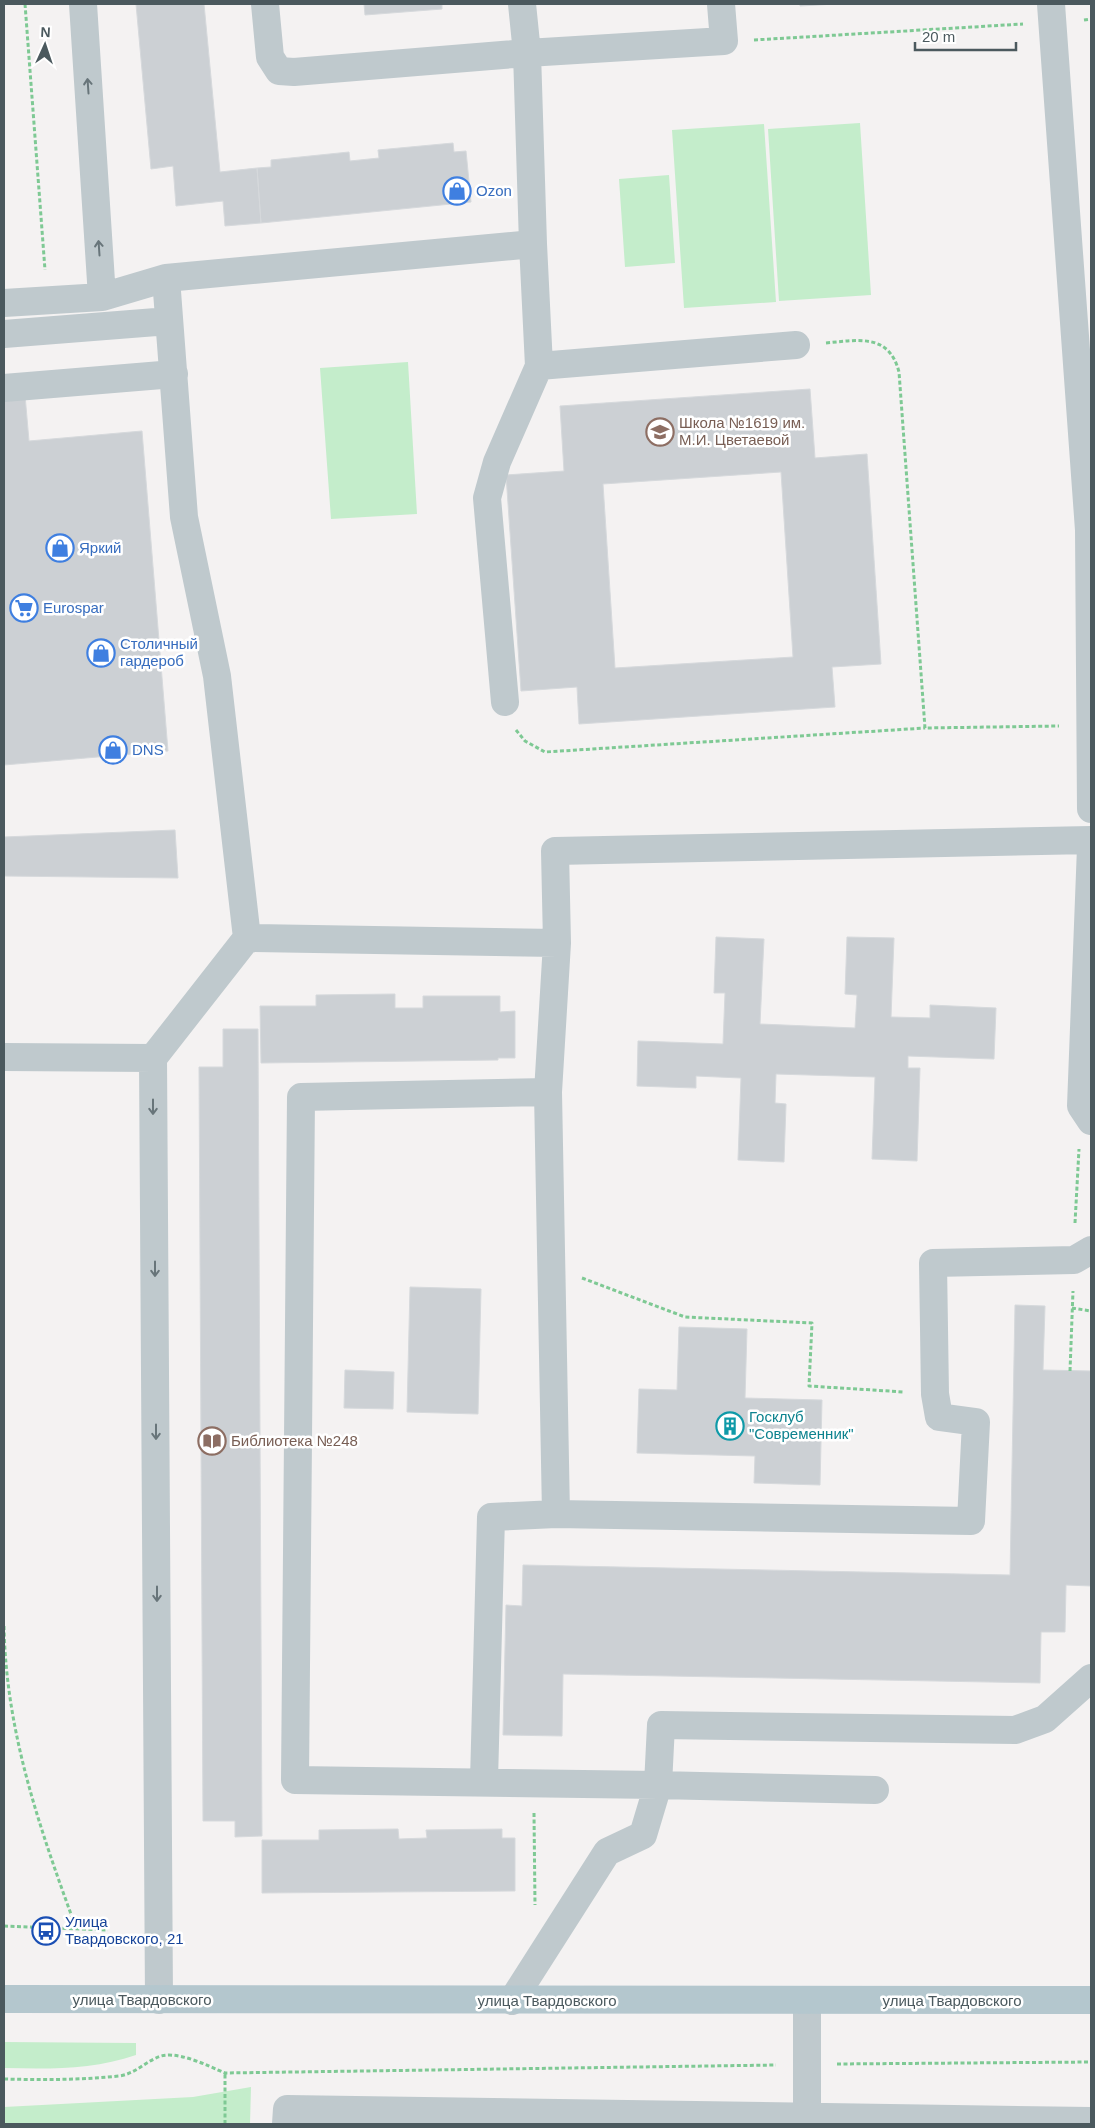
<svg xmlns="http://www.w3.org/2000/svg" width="1095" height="2128" font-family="Helvetica,sans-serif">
	<rect width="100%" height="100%" fill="#f4f2f2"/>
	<path fill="#c4edcb" d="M860 123 871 295 779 301 768 129Z
		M764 124 776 302 684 308 672 130Z
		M669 175 675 263 625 267 619 179Z
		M408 362 417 514 331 519 320 368Z
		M4 2042 136 2043V2055C93 2070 49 2069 4 2068Z
		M251 2087 250 2124H4V2107L193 2097Z"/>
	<path fill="#ccd0d4" stroke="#d6d9dc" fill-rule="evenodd" d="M136 4H204L220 172 257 168 261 223 225 226 223 201 176 206 173 166 151 169Z
		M364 4H442V9L365 15Z
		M800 4H835L800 6Z
		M453 143 454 152 466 151 471 202 261 223 257 168 271 167V160L349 152 350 161 379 158 378 150Z
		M810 389 815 458 867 454 881 664 832 667 835 707 579 724 577 687 521 691 506 475 564 471 560 406ZM781 472 793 657 615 668 603 484Z
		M25 395 29 441 142 431 168 751 4 765V396Z
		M175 830 178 878 4 876V837Z
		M716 937 764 939 760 1024 855 1028 857 995 845 994 847 937 894 938 891 1017 930 1018V1005L996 1008 994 1059 908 1056V1068H920L917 1161 872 1159 875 1077 776 1074 775 1103 786 1104 784 1162 738 1160 741 1078 696 1076V1088L637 1086 638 1041 723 1044 725 993H714Z
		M395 994V1008H423V996H500V1012L515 1011V1058H498V1060L261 1063 260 1006H316V995Z
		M223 1029H258L262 1836 235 1837V1821H203L199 1067H223Z
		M410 1287 481 1289 478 1414 407 1412Z
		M1015 1305 1045 1306 1043 1370 1091 1371V1586L1066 1585 1065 1632H1041L1040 1683 563 1674 562 1736 503 1735 506 1605 522 1606 523 1565 1010 1575Z
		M679 1327 747 1329 745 1398 822 1400 820 1485 754 1483 755 1456 637 1453 639 1389 677 1390Z
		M345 1370 394 1372 393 1409 344 1408Z
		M398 1829 399 1839 427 1838 426 1830 502 1829V1838H515V1891L262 1893V1840H319V1830Z"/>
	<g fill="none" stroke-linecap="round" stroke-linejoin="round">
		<path stroke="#7ec994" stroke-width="3" stroke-dasharray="4 2.5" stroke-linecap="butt" d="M25 4 45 270
			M1084 20 1091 19
			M754 40 1023 24
			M826 343C858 340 889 333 899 372L925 728 1059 726
			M516 730 525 741 545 752 925 728
			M1075 1223 1079 1149
			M582 1278 685 1317 812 1323 809 1386 904 1392
			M1072 1308 1091 1311
			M1070 1371 1073 1291
			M4 1626C6 1733 40 1829 76 1928
			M534 1813 535 1905
			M4 1926 108 1930
			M837 2064 1091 2062
			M4 2079C43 2080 80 2080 119 2076 134 2074 143 2064 156 2058 174 2048 208 2066 225 2073L776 2065
			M225 2124V2073"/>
		<path stroke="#bfc9cd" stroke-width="28" d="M83 4 102 297
			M265 4 270 57 279 71 294 72 527 53 724 41 721 4
			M1051 4 1089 530 1091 809
			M166 278 533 244 527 53 522 4
			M4 303 102 297 166 278 184 517 217 676 247 938 153 1058 159 2000
			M4 334 169 321
			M539 366 796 345
			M4 388 174 374
			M505 702 487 498 497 462 539 366 533 244
			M1091 847 1081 1106 1091 1121
			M247 938 557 943 548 1092 301 1097 295 1780 658 1785 643 1835 607 1852 512 2001
			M557 943 555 851 1091 840
			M4 1057 153 1058
			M548 1092 556 1514
			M484 1781 491 1517 556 1514 971 1521 976 1422 939 1417 935 1394 933 1263 1074 1260 1091 1250
			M875 1790 658 1785 661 1725 1015 1730 1045 1719 1091 1678
			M807 2117V2001
			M286 2124 287 2109 1091 2121"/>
		<path stroke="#b4c7ce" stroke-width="28" d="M4 1999 1091 2000"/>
	</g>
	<defs><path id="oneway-shaft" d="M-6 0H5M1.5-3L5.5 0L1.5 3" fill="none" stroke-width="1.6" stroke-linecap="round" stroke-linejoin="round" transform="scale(1.25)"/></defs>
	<g stroke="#68757a">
		<use href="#oneway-shaft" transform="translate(88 86) rotate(-94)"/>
		<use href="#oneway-shaft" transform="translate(99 248) rotate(-94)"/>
		<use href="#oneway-shaft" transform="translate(153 1107) rotate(90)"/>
		<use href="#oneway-shaft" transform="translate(155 1269) rotate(90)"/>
		<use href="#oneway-shaft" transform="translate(156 1432) rotate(90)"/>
		<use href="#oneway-shaft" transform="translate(157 1594) rotate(90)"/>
	</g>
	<defs>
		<g id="shop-ring" transform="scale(1.4375)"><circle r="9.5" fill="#fff" stroke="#3f7fe0" stroke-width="1.5"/><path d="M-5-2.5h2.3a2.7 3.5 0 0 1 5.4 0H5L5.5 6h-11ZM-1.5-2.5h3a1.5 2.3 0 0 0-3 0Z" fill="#3f7fe0"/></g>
		<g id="school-ring" transform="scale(1.4375)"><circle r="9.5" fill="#fff" stroke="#8d6e63" stroke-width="1.5"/><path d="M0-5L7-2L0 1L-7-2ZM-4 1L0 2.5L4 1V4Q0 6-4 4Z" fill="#8d6e63"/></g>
		<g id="supermarket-ring" transform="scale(1.4375)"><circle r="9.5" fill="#fff" stroke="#3f7fe0" stroke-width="1.5"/><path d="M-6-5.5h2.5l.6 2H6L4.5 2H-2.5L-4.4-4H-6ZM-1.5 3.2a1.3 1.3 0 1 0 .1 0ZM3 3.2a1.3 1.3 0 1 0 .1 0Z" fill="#3f7fe0"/></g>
		<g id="building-ring" transform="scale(1.4375)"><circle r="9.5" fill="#fff" stroke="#0f9aa8" stroke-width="1.5"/><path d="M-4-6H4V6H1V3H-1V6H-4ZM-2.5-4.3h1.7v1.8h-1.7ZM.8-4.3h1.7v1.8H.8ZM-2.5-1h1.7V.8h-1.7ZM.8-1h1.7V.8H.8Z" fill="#0f9aa8"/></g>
		<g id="library-ring" transform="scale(1.4375)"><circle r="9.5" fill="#fff" stroke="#8d6e63" stroke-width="1.5"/><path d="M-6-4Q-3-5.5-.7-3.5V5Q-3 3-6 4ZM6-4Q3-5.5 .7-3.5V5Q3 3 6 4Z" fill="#8d6e63"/></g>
		<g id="bus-ring" transform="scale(1.4375)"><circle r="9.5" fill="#fff" stroke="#1a4fb4" stroke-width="1.5"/><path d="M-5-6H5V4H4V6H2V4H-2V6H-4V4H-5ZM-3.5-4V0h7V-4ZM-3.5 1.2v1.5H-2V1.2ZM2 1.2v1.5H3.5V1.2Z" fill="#1a4fb4"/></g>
	</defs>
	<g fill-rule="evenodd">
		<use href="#shop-ring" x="457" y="191"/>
		<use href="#school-ring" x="660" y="432"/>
		<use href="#shop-ring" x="60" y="548"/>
		<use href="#supermarket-ring" x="24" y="608"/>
		<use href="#shop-ring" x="101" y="653"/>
		<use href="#shop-ring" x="113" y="750"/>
		<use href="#building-ring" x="730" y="1426"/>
		<use href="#library-ring" x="212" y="1441"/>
		<use href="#bus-ring" x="46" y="1931"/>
	</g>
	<g text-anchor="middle" stroke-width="5" stroke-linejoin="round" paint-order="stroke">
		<g font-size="15" fill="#366cbe" stroke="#fff" text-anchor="start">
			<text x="476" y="196">Ozon</text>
			<text x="79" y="553">Яркий</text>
			<text x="43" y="613">Eurospar</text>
			<text x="120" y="649">Столичный<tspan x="120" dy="17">гардероб</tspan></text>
			<text x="132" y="755">DNS</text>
		</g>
		<g font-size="15" fill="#785e54" stroke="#fff" text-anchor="start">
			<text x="679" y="428">Школа №1619 им.<tspan x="679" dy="17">М.И. Цветаевой</tspan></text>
			<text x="231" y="1446">Библиотека №248</text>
		</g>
		<g font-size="15" fill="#0d838f" stroke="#fff" text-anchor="start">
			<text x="749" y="1422">Госклуб<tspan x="749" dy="17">"Современник"</tspan></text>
		</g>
		<g font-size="15" fill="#164399" stroke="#fff" text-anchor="start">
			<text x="65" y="1927">Улица<tspan x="65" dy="17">Твардовского, 21</tspan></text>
		</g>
		<g font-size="15" fill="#4b595e" stroke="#fff">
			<text x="142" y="2005">улица Твардовского</text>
			<text x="547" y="2006">улица Твардовского</text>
			<text x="952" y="2006">улица Твардовского</text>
		</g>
	</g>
	<rect width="1095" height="2128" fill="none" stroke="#4b595e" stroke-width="10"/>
	<g transform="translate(45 45) rotate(3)" stroke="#ffffff" stroke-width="4" paint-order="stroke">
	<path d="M0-4L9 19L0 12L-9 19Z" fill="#4b595e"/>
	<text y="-8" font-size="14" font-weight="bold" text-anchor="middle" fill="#4b595e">N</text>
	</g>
	<path d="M915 42v8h101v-8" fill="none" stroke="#4b595e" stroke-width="2.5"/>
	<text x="922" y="42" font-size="15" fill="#4b595e" stroke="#ffffff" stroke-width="4" paint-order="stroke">20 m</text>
</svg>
